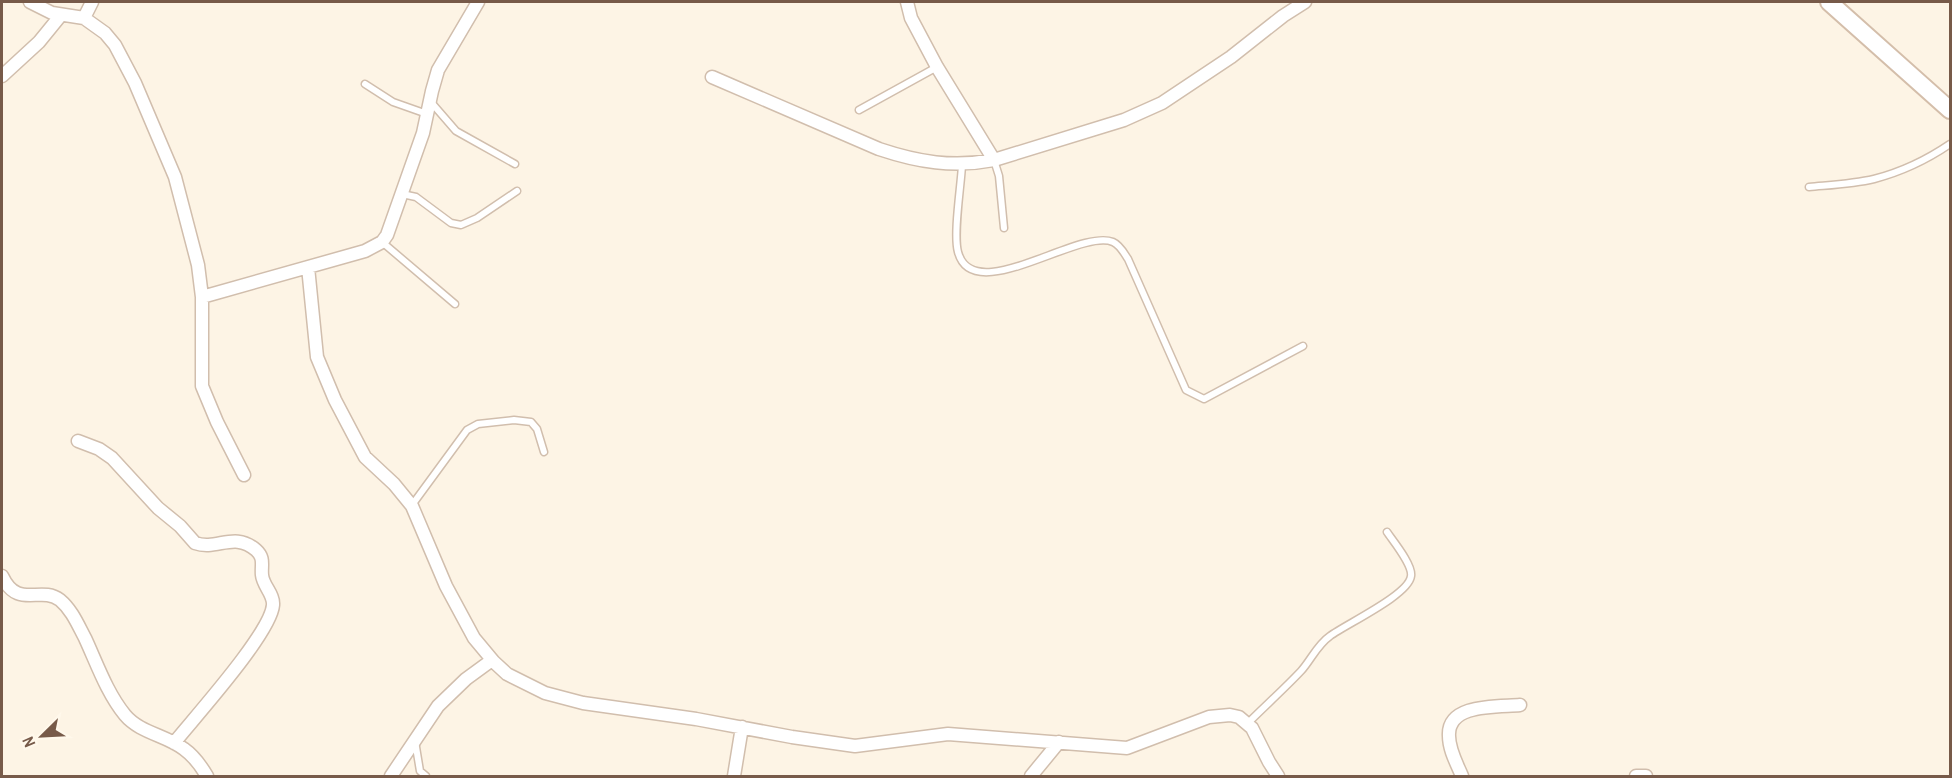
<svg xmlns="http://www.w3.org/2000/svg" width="1952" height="778" font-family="'Archivo Narrow',sans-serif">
	<rect width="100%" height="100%" fill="#fdf4e5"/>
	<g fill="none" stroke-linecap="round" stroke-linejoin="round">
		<g stroke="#d1bead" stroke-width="9">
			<path id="lane" d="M365 84 393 102 427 114
				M430 101 456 131 515 164
				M859 110 937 67
				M994 160 999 176 1004 228
				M962 165C961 186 953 234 958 252 973 308 1079 228 1113 242 1120 245 1124 253 1128 259L1186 390 1204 399 1303 346
				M1809 187C1830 185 1853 184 1874 179 1901 172 1928 159 1950 144
				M402 194 416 197 451 223 461 225 477 218 517 191
				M382 242 455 304
				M412 505 467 430 478 424 514 420 531 422 537 429 544 452
				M1248 723C1265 706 1284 689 1301 671 1311 660 1317 645 1330 636 1346 624 1409 595 1411 576 1413 565 1393 541 1387 532
				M415 741 420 771 426 776"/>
		</g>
		<g stroke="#d1bead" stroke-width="15">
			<path id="street" d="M30 2 52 13 84 18
				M92 2 84 18 105 33 115 45 135 83 175 177 198 265 202 297V386L217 422 244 475
				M907 2 911 18 937 67 994 160 1124 120 1162 103 1231 57 1283 16 1305 2
				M2 76 39 42 61 15
				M712 77 879 149C918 162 953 168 994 160
				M308 267 317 357 335 400 365 457 394 484 412 506 446 586 474 638 494 662 507 674 545 693 583 703 696 719 792 737 855 746 948 734 1127 748 1209 717 1230 715 1239 717 1252 728 1269 762 1278 776
				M202 297 365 251 382 242 387 235 423 133 432 91 438 70 478 2
				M78 441 99 449 112 458 158 508 180 526 195 543C217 551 234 531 256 550 265 558 261 565 262 575 263 586 274 594 273 605 271 633 194 718 174 743
				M2 576C18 610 40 585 60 600 72 610 78 625 85 638 97 664 107 693 125 715 140 733 166 735 184 749 194 756 201 766 207 776
				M391 776 438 706 466 679 492 660
				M734 776 742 727
				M1031 776 1059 742
				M1462 776C1457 764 1449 750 1449 736 1447 703 1498 707 1520 705
				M1636 776H1646"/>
		</g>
		<g stroke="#d4beaa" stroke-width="20">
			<path id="secondary" d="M1829 2 1950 110"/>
		</g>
		<use href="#lane" stroke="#fff" stroke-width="6"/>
		<use href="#street" stroke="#fff" stroke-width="12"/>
		<use href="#secondary" stroke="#fff" stroke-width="16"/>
	</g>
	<rect width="1952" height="778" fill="none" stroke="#775a49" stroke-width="6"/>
	<g transform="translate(42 736) rotate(246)" stroke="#fff8eb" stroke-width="4.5" paint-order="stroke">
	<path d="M0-4.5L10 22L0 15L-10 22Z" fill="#775a49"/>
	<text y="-9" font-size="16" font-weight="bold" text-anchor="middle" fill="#775a49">N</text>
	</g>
</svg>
